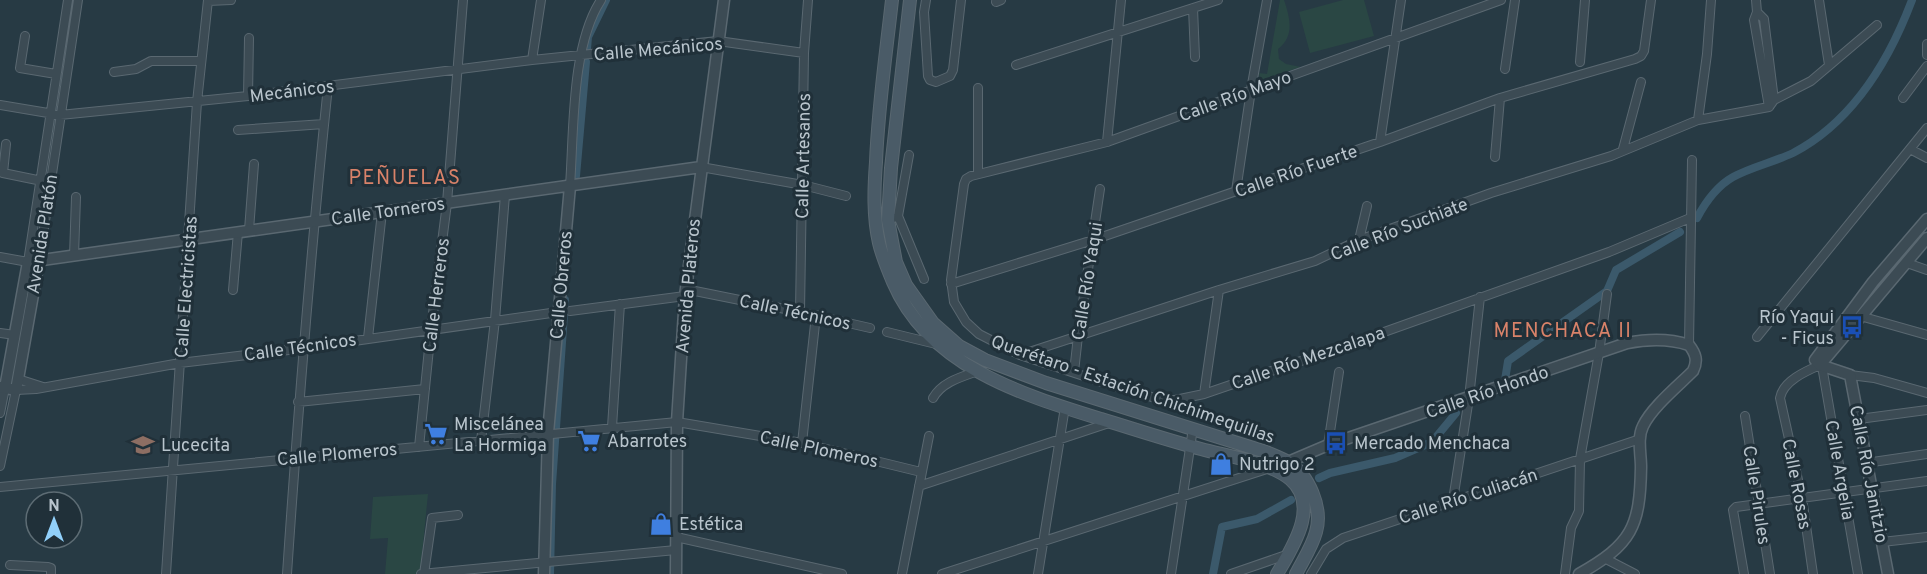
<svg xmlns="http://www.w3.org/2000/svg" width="1927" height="574" font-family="Overpass,sans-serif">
	<rect width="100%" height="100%" fill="#273a44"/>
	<path fill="#2a4744" d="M1280 0H1284C1290 18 1295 36 1278 49L1279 59 1286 64 1301 67 1260 80 1259 73 1267 74Z
		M1343 0H1364L1374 36 1310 53 1299 12Z
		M428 494 420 574H385L388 538 370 539 373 497Z"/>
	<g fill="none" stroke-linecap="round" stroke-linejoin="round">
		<path stroke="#3b596b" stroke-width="8" d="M587 49 588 37 606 0
			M576 176 586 62
			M1697 218C1705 203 1717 186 1733 177 1751 167 1774 162 1793 153 1852 122 1889 61 1912 0
			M1505 380 1508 361 1607 291 1616 270 1680 232
			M1319 478 1330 473 1395 458 1432 442 1456 413
			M550 574 552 484 565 300
			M1213 574 1222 527 1257 519 1291 500"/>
		<g stroke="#5a6871" stroke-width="10">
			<path id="minor" d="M926 0 924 12 928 76 930 80 936 82 950 76 953 70 961 0
				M1501 0 1107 142 971 176 966 179 964 184 951 280 954 302 966 322 979 334 1020 355 1117 387 1162 400H1175L1204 394 1342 347 1609 252 1690 218
				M1756 0 1757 12 1764 19 1774 100
				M1819 0 1829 65
				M208 1 231 0
				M996 2 1001 0
				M1193 8 1195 57
				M1757 12 1754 20 1769 107
				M25 36 20 68 56 74
				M1927 44V55
				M532 60 541 0
				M1580 62 1585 0
				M1016 65 1218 0
				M1505 69 1515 0
				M114 72 136 69 151 61H201
				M248 96 249 38
				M1903 98 1927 66
				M0 105 60 115 248 96 532 60 718 41 804 53
				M1698 120 1707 54 1711 0
				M238 130 324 124
				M1107 142 1121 0
				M1380 142 1401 0
				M6 144 3 173 42 181
				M1623 149 1641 82
				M1910 149 1927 158
				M1495 157 1500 98
				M701 167 803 185 846 196
				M978 174V88
				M570 186C574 131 571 46 601 0
				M1236 191 1251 90 1267 0
				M898 216 909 155
				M888 220 898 216 924 279
				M249 230 254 164
				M1359 240 1367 206
				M74 256 76 197
				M0 257 28 262 68 0
				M39 261 78 0
				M1907 263 1927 270
				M951 284 1093 240 1380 142 1500 98 1635 59 1641 56 1644 51 1651 0
				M685 289 800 312 870 328
				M233 290 238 232
				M570 311 685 296
				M800 312 804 53 808 0
				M1860 316 1927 335
				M887 332 936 344
				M0 333 15 335
				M1757 337 1927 128
				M368 338 382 212
				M1689 345 1692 160
				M1020 355 1219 290 1315 261 1359 240 1491 193 1611 156 1698 120 1769 107 1774 100 1811 81 1877 25
				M1822 366 1858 574
				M1074 372 1078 336 1100 189
				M1850 375 1874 378 1927 393
				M18 379 43 387
				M1204 394 1219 290
				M933 398C942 382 961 377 978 371
				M298 402 425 389
				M0 413 5 388
				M1745 416 1770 574
				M1859 419 1927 410
				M612 427 620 304
				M481 441 495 320 505 195
				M802 443 816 315
				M1328 445 1339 372
				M419 447 431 329 447 203 463 0
				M1866 463 1927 454
				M0 466 16 390 36 389 180 363 305 348 558 312
				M919 486 1112 422
				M0 487 677 422 802 443 921 472
				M1453 500 1469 398 1480 297
				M676 537 842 574
				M1882 542 1927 537
				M1606 559 1635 574
				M10 565 48 567 51 568V574
				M166 574 197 102 208 0
				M287 574C298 411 311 249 328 86
				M421 574 676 550
				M424 574 432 518 458 515
				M902 574 929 436
				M942 574 1270 468
				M1038 574 1065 407
				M1171 574 1193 428
				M1231 574 1289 554
				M1311 574 1326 549 1343 538 1640 439
				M1565 574 1571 528 1579 511 1580 459 1599 353 1607 294
				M1744 574 1733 510 1736 507 1927 481
				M1813 574 1802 498 1780 398C1783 381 1806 371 1820 365"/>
		</g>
		<g stroke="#5a6871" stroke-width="13">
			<path id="tertiary" d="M1820 365 1927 238
				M0 387 16 390 39 261
				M5 388 28 262 701 167
				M1288 462 1328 445 1627 343C1648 339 1668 338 1689 345 1696 354 1698 361 1693 371 1678 386 1652 407 1643 426 1637 438 1641 454 1641 467 1640 527 1632 544 1579 574
				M544 574 548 433 570 186
				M676 574 677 422 685 296 724 0
				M1888 574 1850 375 1820 365 1815 360 1873 282 1927 219"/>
		</g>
		<g stroke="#5a6871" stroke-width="14">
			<path id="secondary" d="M892 0C886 54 878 108 876 162 874 189 873 216 879 243 882 256 888 270 893 282 929 366 1020 394 1101 419 1134 429 1167 440 1201 449 1226 456 1270 462 1290 479 1321 505 1292 548 1277 574
				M910 0 891 168 888 220 896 262 906 285 933 323 959 346 985 360 1046 383 1266 452C1273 455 1281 458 1288 462 1309 475 1323 508 1316 532 1312 547 1303 560 1296 574"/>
		</g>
		<use href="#minor" stroke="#3c4b54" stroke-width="8"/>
		<use href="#tertiary" stroke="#3c4b54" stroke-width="10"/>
		<use href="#secondary" stroke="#4a5b67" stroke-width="12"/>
	</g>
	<defs>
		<g id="bus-bare" transform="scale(1.8)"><path d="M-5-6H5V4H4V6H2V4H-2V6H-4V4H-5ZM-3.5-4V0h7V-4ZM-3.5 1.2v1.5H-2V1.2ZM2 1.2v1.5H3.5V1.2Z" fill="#1a4fb4" stroke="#203039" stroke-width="2.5" paint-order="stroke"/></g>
		<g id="supermarket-bare" transform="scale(1.8)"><path d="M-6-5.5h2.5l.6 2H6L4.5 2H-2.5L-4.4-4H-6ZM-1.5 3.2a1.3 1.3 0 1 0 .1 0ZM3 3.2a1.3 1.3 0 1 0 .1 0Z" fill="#3f7fe0" stroke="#203039" stroke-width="2.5" paint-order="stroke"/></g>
		<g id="school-bare" transform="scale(1.8)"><path d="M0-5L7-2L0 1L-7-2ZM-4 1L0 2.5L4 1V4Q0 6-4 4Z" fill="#8d6e63" stroke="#203039" stroke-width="2.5" paint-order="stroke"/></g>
		<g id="shop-bare" transform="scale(1.8)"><path d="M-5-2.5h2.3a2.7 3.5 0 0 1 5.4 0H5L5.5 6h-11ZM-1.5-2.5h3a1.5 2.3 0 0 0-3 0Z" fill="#3f7fe0" stroke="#203039" stroke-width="2.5" paint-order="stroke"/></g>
	</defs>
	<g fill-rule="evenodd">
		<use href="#bus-bare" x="1852" y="327"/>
		<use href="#supermarket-bare" x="436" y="434"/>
		<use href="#supermarket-bare" x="589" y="441"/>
		<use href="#bus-bare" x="1336" y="443"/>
		<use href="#school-bare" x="143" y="445"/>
		<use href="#shop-bare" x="1221" y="464"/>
		<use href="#shop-bare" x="661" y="524"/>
	</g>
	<g text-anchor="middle" stroke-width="6" stroke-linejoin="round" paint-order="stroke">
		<g font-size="18" fill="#b9c5cd" stroke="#203039">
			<text transform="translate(658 49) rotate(-5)" y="6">Calle Mecánicos</text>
			<text transform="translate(292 91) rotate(-7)" y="6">Mecánicos</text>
			<text transform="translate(1235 96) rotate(-20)" y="6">Calle Río Mayo</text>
			<text transform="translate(803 156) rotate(-89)" y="6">Calle Artesanos</text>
			<text transform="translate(1296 171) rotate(-19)" y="6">Calle Río Fuerte</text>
			<text transform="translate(388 211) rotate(-8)" y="6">Calle Torneros</text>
			<text transform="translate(1399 229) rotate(-21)" y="6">Calle Río Suchiate</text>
			<text transform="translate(42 234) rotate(-81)" y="6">Avenida Platón</text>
			<text transform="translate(1087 281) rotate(-81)" y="6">Calle Río Yaqui</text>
			<text transform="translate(561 285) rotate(-85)" y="6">Calle Obreros</text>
			<text transform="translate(688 286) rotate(-85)" y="6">Avenida Plateros</text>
			<text transform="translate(186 287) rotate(-86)" y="6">Calle Electricistas</text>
			<text transform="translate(436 295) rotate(-83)" y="6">Calle Herreros</text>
			<text transform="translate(795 312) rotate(12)" y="6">Calle Técnicos</text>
			<text transform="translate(300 347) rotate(-8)" y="6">Calle Técnicos</text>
			<text transform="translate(1308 358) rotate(-19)" y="6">Calle Río Mezcalapa</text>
			<text transform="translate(1133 389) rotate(19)" y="6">Querétaro - Estación Chichimequillas</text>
			<text transform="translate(1487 392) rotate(-19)" y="6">Calle Río Hondo</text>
			<text transform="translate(819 449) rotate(12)" y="6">Calle Plomeros</text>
			<text transform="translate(337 454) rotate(-5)" y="6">Calle Plomeros</text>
			<text transform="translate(1840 470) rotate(80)" y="6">Calle Argelia</text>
			<text transform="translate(1869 474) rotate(79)" y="6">Calle Río Janitzio</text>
			<text transform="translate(1797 484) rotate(79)" y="6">Calle Rosas</text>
			<text transform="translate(1757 495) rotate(81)" y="6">Calle Pirules</text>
			<text transform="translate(1468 496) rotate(-18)" y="6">Calle Río Culiacán</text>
		</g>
		<g font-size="18" fill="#b9c5cd" stroke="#203039" text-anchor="start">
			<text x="1834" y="323" text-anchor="end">Río Yaqui<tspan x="1834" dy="21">- Ficus</tspan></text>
			<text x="454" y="430">Miscelánea<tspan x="454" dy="21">La Hormiga</tspan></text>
			<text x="607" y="447">Abarrotes</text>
			<text x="1354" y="449">Mercado Menchaca</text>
			<text x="161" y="451">Lucecita</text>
			<text x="1239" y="470">Nutrigo 2</text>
			<text x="679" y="530">Estética</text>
		</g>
		<g font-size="20" letter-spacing="1.5" fill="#d98269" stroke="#203039">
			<text x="405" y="184">PEÑUELAS</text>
			<text x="1563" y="337">MENCHACA II</text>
		</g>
	</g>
	<g transform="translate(54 520)"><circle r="28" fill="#203039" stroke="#5d6c74" stroke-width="1.5"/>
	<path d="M0-4.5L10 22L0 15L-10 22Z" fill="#91d0fa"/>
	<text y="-9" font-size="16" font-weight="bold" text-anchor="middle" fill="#b9c5cd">N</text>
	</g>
</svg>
